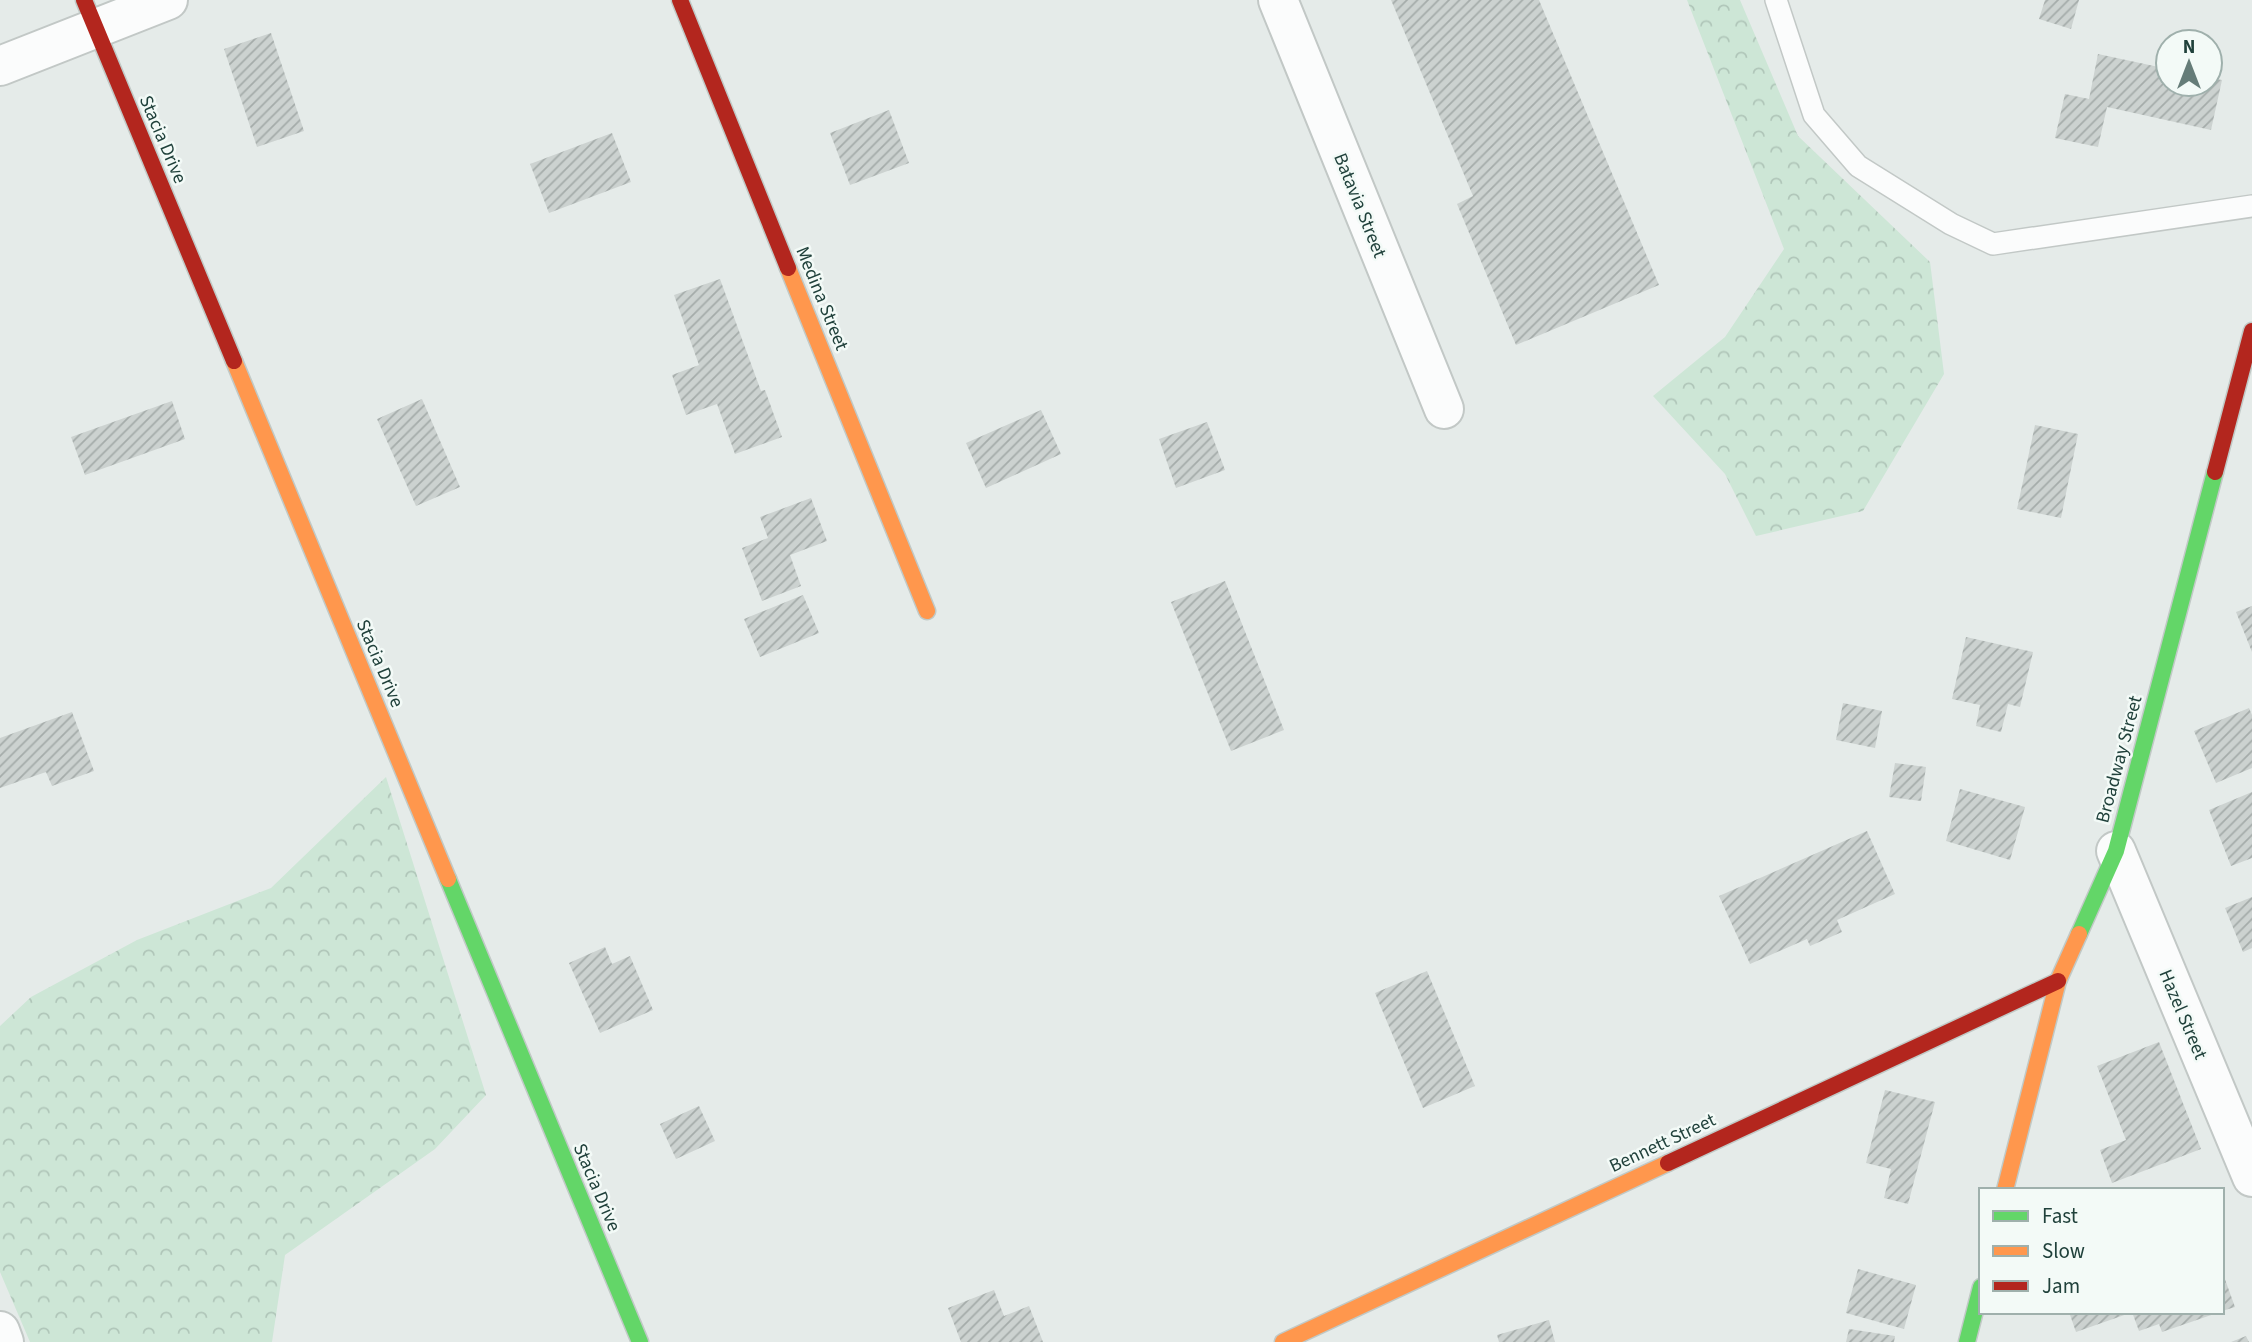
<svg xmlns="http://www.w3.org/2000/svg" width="2252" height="1342" font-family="'Source Sans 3',sans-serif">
	<defs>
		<pattern id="forest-crowns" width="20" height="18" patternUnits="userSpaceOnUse" patternTransform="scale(1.75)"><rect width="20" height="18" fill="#cde6d6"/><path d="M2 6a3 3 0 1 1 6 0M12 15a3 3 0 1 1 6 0" fill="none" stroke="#b0c6b9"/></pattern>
		<pattern id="building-hatch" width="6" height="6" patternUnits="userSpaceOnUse" patternTransform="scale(1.75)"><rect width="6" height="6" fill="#ccd2d0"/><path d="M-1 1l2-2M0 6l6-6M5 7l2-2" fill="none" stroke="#a5acaa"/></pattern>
	</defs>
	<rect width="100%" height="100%" fill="#e5ebe9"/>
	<path fill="url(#forest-crowns)" d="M1687 0H1740L1798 136 1930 262 1944 374 1863 511 1756 536 1725 474 1653 396 1725 337 1784 249Z
		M386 777 486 1095 435 1149 285 1255 272 1342H30L0 1272V1026L31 997 137 940 271 888Z"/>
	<path fill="url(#building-hatch)" d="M1391 0H1539L1659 285 1516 345 1457 204 1473 196Z
		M2045 0H2079L2071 29 2039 19Z
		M271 33 304 131 257 147 224 49Z
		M2098 54 2168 69V84H2210V78L2222 80 2211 130 2107 107 2098 147 2055 138 2065 94 2089 99Z
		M889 110 909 163 850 185 830 133Z
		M612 133 631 182 549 213 530 164Z
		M720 279 761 391 765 390 782 437 735 454 717 404 686 415 672 375 699 365 674 295Z
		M422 399 460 487 416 506 377 419Z
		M172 401 185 439 85 475 71 437Z
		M1041 410 1061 454 986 488 966 443Z
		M1207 422 1225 470 1176 488 1159 439Z
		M2035 425 2078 434 2061 518 2017 509Z
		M811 498 827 541 790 555 801 586 762 601 742 548 768 538 760 517Z
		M1225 581 1284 730 1231 751 1171 602Z
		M803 595 819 633 760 657 744 619Z
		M2252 606V652L2236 612Z
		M1966 637 2033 652 2020 707 2008 704 2001 732 1976 726 1980 705 1952 699Z
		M1843 703 1882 711 1875 748 1836 740Z
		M2249 708 2252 715V768L2216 783 2194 731Z
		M72 712 94 771 52 786 46 772 0 788V738Z
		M1895 763 1926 767 1921 801 1889 797Z
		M1960 789 2025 807 2010 860 1946 841Z
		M2252 792V858L2231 866 2209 810Z
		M1867 831 1895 894 1837 920 1842 932 1810 946 1807 939 1750 964 1719 896Z
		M2252 897V948L2243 952 2225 908Z
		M605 947 612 964 630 956 653 1010 600 1033 569 963Z
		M1427 971 1475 1086 1423 1108 1375 993Z
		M2159 1042 2201 1149 2112 1183 2100 1150 2126 1140 2097 1066Z
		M1885 1090 1935 1102 1908 1204 1884 1198 1891 1169 1866 1163Z
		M699 1106 715 1141 676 1159 660 1124Z
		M1858 1269 1916 1285 1904 1329 1846 1313Z
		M2222 1271 2235 1307 2222 1311Z
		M994 1290 1004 1316 1029 1306 1043 1342H961L948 1308Z
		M2069 1312H2130V1313L2076 1332Z
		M2132 1312H2217V1313L2162 1332 2159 1324 2139 1331Z
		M1549 1320 1555 1342H1499L1497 1335Z
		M1849 1329 1895 1336 1894 1342H1846Z
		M2246 1336 2249 1342H2231Z"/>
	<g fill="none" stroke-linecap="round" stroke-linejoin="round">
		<g stroke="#c2c8c6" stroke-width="24">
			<path id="lane" d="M1776 0 1814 115 1858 166 1951 224 1993 244 2252 206"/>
		</g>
		<g stroke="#c2c8c6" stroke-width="42">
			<path id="street" d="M1278 0 1444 409
				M0 66 168 0
				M2116 851 2252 1177
				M0 1331 4 1342"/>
		</g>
		<g stroke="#c1c9c6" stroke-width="19">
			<path id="fast" d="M448 879 640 1342
				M2079 934 2116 851 2215 472
				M1967 1342 1981 1287"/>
		</g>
		<g stroke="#c1c9c6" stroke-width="19">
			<path id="slow" d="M788 268 927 611
				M234 361 448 879
				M2005 1190 2058 981 2079 934
				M1283 1342 1668 1163"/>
		</g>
		<g stroke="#c1c9c6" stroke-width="19">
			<path id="jam" d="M84 0 234 361
				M680 0 788 268
				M2215 472 2252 331
				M1668 1163 2058 981"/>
		</g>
		<use href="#lane" stroke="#fbfcfc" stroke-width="21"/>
		<use href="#street" stroke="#fbfcfc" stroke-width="38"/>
		<use href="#fast" stroke="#63d668" stroke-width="16"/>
		<use href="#slow" stroke="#ff974d" stroke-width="16"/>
		<use href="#jam" stroke="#b3261e" stroke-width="16"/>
	</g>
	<g text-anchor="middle" stroke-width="5" stroke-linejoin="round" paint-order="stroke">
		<g font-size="19" fill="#20413b" stroke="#f3faf7">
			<text transform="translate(164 139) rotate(67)" y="7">Stacia Drive</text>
			<text transform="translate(1361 205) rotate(68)" y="7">Batavia Street</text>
			<text transform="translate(823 298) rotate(68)" y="7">Medina Street</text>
			<text transform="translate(381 663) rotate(67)" y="7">Stacia Drive</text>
			<text transform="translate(2118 759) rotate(-75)" y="7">Broadway Street</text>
			<text transform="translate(2184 1014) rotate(67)" y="7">Hazel Street</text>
			<text transform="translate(1662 1142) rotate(-25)" y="7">Bennett Street</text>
			<text transform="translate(598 1187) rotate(67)" y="7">Stacia Drive</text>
		</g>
	</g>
	<rect x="1979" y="1188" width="245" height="126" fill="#f3faf7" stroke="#9fb0ac" stroke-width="2"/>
	<rect x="1993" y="1211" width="35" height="10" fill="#63d668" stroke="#9fb0ac" stroke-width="2"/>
	<text x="2042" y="1223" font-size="21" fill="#20413b">Fast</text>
	<rect x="1993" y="1246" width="35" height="10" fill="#ff974d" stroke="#9fb0ac" stroke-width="2"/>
	<text x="2042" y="1258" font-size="21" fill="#20413b">Slow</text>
	<rect x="1993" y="1281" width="35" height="10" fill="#b3261e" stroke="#9fb0ac" stroke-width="2"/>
	<text x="2042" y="1293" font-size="21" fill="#20413b">Jam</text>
	<g transform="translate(2189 63)"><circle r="33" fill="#f3faf7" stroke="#9fb0ac" stroke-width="2"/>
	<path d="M0-5L12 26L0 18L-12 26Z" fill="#657c78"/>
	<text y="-10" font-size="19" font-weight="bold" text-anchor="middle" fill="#20413b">N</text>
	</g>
</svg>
